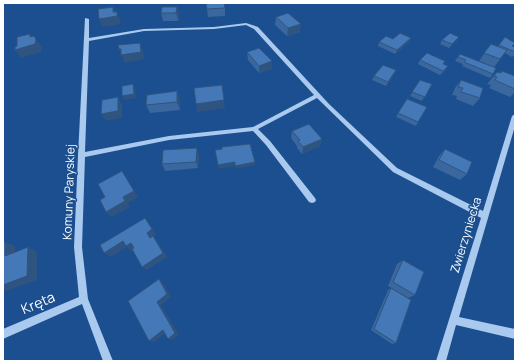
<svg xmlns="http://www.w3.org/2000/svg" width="518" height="364" font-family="Manrope,sans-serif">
	<rect width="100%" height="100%" fill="#1b4f8f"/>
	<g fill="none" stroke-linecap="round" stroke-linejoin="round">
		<path fill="#a9c9ee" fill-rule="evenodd" d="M85 18 89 19V38L144 29 214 27 246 23 258 27 329 104 397 168 483 211 512 116 515 114V126L459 317 515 329V339L456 325 446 361H436L481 218 393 172 317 98 258 129 270 141 315 198 316 200 315 202 312 203 309 202 266 145 253 131 169 140 85 157 82 247 88 299 113 361H103L82 304 3 339V329L79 297 74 247 78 155ZM246 25 254 29 314 95 253 127 169 136 85 152 89 41 144 31 214 29Z"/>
	</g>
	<path fill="#3a679d" d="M206 3 225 8V16L208 17Z
		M177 7 179 15 178 21H163L161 13Z
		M276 17 300 32 287 36 275 25Z
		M505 37 512 46H513L515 44V57L513 56 512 57 505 53 494 67 479 61 491 44 497 47Z
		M393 39 409 42 395 54 378 46 379 42Z
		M442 40 457 41 449 48 440 44Z
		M247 52 272 61V69L259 73 248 60Z
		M460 54 493 74 490 78 462 66 463 64 455 61Z
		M420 60 445 61 443 64 448 66 445 70 440 75 418 64Z
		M396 70 394 74 386 86 372 80 374 76Z
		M497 72 515 76V92L510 97 489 88 491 85 487 84Z
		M420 80 432 84 422 101 410 96Z
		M461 80 480 98 473 106 456 99 457 96 452 95 455 88Z
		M177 91 179 98 180 110 150 113 146 105Z
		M398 113 418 122 416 126 396 117Z
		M292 131 322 139 320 146 302 154 297 148V146L291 138Z
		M445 149 467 174 460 180 433 167 439 156Z
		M199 155 198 168 165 171 162 164Z
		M403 260 415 295 408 298 388 286 397 264Z
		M391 288 396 343 392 344 371 330 388 290Z"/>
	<path fill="#305480" d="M113 7 116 15 117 12 120 20 121 24 102 27 99 19 113 12Z
		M177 7 179 15 178 21 176 13Z
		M301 24 300 32 287 36 288 28Z
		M30 34 35 42 36 39 42 47 41 52 21 58 15 50 30 37Z
		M459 37 457 41 449 48 452 44Z
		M411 38 409 42 395 54 397 50Z
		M140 43 143 51 144 59 125 63 119 49Z
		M272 61V69L259 73V66Z
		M396 70 394 74 386 86 388 82Z
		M133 84 135 88 136 98 124 100 122 96Z
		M177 91 179 98 180 110 177 102Z
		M118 97 122 105V118L106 121 101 114Z
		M224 100 225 108 197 112 196 104Z
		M322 139 320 146 302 154 303 147Z
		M197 148 199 155 198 168 196 162Z
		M235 162V166L218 169V165Z
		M255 162V165L236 169 235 166Z
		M122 171 127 178 138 197 128 203 130 207 111 217 106 212 123 197Z
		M145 218 149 223 156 235 153 237 157 241 167 257 147 270 142 267 150 238 147 233Z
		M123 241 131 243 136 247 131 251 127 247 111 257 104 253Z
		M5 242 15 246V260L5 256Z
		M28 247 37 252V280L3 292V285Z
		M159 279 163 283 171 297 161 305 179 335 172 340 168 339 157 302Z
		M163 330 167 332 154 342 149 341Z"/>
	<path fill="#4478b7" stroke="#305480" d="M206 3H224L225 8 207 9Z
		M113 7V12H117V16L99 19 98 9Z
		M162 7H177L176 13H161Z
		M288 13 301 24 288 28 276 17Z
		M400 33 411 38 397 50 379 42 386 36 393 39Z
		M450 33 459 37 452 44 442 40Z
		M30 34V37L34 36 36 39 35 44 15 50V47L17 46V37Z
		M505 37 515 43 512 46 515 47V52L499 45Z
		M140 43 141 52 121 55V49H119L118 45Z
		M491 44 507 50 500 59 484 53Z
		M259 48 272 61 259 66 247 52Z
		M427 53 445 61 443 64 448 66 443 71 420 60Z
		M460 54 496 68 493 74 464 62 466 60 458 57Z
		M383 65 396 70 388 82 374 76Z
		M502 71 515 76V89L495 80 497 77 494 76 497 72 501 73Z
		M420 80 432 84 425 97 412 92Z
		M461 80 483 88 480 98 461 92 463 88 458 87Z
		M133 84 134 94 122 96V86Z
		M222 85 224 100 196 104 194 88Z
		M177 91V102L146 105 147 95Z
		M118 97V111L101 114 102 100Z
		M407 99 427 107 418 122 398 113Z
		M309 124 322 139 303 147 298 141 300 140 292 131Z
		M250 144 255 162 235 166V162L218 165 215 150 222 149V147Z
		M197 148 196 162 162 164 163 150Z
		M445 149 472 162 467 174 439 160Z
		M122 171 134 191 123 197 125 201 106 212 100 200 105 197 98 184Z
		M145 218 152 229 147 233 150 238 153 236 163 253 142 267 132 249 134 248 131 243 126 246 123 241 104 253 100 245Z
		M3 242H5V256L28 247 27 276 3 285Z
		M403 260 424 272 415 295 393 282Z
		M159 279 167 294 157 302 175 333 168 339 163 330 149 341 128 301Z
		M391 288 411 300 396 343 374 329Z"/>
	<g text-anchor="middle" stroke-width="3" stroke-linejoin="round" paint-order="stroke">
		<g font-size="12" fill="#fff" stroke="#1b4f8f">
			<text transform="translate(69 192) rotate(-88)" y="4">Komuny Paryskiej</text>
			<text transform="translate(466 235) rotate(-73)" y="4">Zwierzyniecka</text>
		</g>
		<g font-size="14" fill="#fff" stroke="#1b4f8f">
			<text transform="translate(38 303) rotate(-23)" y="5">Kręta</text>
		</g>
	</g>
	<rect width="518" height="364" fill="none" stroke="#ffffff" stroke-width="8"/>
</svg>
